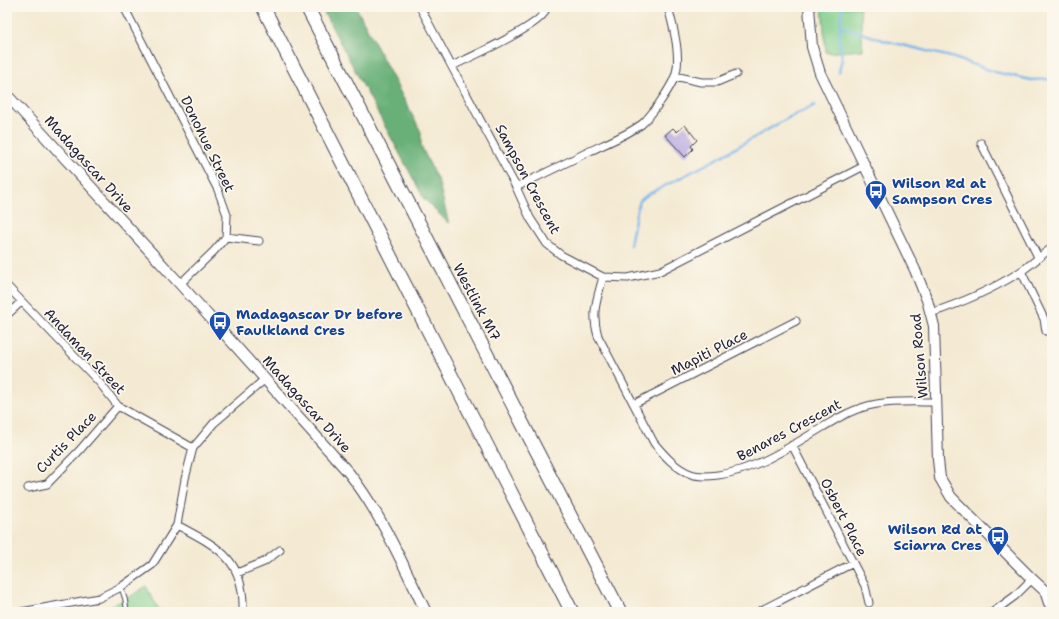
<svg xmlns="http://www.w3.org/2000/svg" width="1059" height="619" font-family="'Shantell Sans',sans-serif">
	<rect width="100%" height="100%" fill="#fbf7ec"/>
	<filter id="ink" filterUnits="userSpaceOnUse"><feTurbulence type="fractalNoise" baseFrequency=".025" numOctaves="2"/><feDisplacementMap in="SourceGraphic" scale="8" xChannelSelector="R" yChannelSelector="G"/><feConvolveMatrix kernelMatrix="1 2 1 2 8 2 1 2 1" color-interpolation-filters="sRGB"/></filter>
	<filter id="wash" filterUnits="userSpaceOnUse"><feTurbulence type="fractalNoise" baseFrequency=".012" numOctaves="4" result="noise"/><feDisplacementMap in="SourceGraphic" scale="16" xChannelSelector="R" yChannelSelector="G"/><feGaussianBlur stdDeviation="0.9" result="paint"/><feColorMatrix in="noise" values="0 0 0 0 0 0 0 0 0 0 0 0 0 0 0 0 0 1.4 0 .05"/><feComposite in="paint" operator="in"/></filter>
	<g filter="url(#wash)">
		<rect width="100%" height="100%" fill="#f4ead3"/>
		<path fill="#81cd8c" stroke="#527864" d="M822 7H860L863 50 826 53Z
			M146 586 160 612H104V609L131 596Z"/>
		<path fill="#68b078" stroke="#45695a" d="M321 7H356L421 132V146L439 183 449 224 424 199Z"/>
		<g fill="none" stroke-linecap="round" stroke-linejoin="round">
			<path stroke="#78b4ea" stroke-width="2.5" d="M840 26 886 41 951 57 995 72 1031 80 1052 79
				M839 72 842 58 839 38 842 7
				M630 245 636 214 640 201 647 195 713 161 788 118 815 105"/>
		</g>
		<g id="blocks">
			<path fill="#ac9bde" d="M685 125 697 140 691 146 693 149 685 157 665 135 673 128 677 132Z"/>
		</g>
	</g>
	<g filter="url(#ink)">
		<use href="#blocks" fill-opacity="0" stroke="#424052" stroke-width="1"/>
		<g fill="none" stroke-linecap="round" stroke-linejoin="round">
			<g stroke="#424052" stroke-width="5.5">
				<path id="lane" d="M121 587 125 599 127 612"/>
			</g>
			<g stroke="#424052" stroke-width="9">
				<path id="street" d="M124 7 218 190 227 215 226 237 214 251 180 284
					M420 7 516 187 530 218 547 244 561 255 603 277 628 278 660 271 864 166
					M452 66C471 57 535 28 544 13 545 11 546 9 546 7
					M675 76 701 82H717L736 74
					M981 143 1038 257
					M516 187C541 175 566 163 590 151 607 143 627 135 642 124 651 116 671 88 675 76 682 57 673 26 668 7
					M226 237 259 241
					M1021 271 1044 319 1046 331
					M603 277C597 300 591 312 598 336L654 443C664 455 676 469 691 474 699 477 710 476 718 475 756 470 791 446 823 427 835 420 847 412 861 408 885 400 912 402 937 402
					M7 286 99 382 118 406 193 448
					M931 313C961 303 993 289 1020 272 1031 265 1041 255 1052 248
					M7 315 21 302
					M634 404 796 321
					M792 445 865 586 869 603
					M28 488 47 484 79 451 118 406
					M177 525C218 547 245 559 243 612
					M237 573 264 562 280 550
					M21 612 99 598 121 587 152 565 177 525 185 479 193 448 214 423 265 379
					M758 612 853 563
					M993 612 1015 596 1032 579"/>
			</g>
			<g stroke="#424052" stroke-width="12">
				<path id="secondary" d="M809 7 812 47 820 73 915 270 927 300 934 326 938 460 940 478 951 497 1032 579 1045 591 1052 594
					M7 95 180 284 349 473C382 515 403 565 426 612
					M1045 591 1049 603 1052 606"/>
			</g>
			<g stroke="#424052" stroke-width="15">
				<path id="highway" d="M263 7 572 612
					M307 7 620 612"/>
			</g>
			<use href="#lane" stroke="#fff" stroke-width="3.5"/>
			<use href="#street" stroke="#fff" stroke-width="7"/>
			<use href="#secondary" stroke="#fff" stroke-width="10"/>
			<use href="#highway" stroke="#fff" stroke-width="13"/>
		</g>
	</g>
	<defs>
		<g id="bus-pin" transform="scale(1.15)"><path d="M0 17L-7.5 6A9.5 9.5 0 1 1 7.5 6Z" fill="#1a4fb4" stroke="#fbf7ec"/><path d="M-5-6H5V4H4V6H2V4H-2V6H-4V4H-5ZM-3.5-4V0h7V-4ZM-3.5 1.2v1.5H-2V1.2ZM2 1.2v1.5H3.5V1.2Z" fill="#fff"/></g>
	</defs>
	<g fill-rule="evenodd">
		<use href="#bus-pin" x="876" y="191"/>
		<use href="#bus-pin" x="220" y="322"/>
		<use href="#bus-pin" x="998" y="537"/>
	</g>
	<g text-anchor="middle" stroke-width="3.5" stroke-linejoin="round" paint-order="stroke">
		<g font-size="14" fill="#22223b" stroke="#fbf7ec">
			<text transform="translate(208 144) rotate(64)" y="5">Donohue Street</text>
			<text transform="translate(89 164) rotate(48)" y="5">Madagascar Drive</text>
			<text transform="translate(528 179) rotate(62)" y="5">Sampson Crescent</text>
			<text transform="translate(477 302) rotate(62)" y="5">Westlink M7</text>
			<text transform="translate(85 351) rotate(47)" y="5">Andaman Street</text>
			<text transform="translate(709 352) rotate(-27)" y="5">Mapiti Place</text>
			<text transform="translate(919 356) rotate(-95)" y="5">Wilson Road</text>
			<text transform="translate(307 404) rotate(48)" y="5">Madagascar Drive</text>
			<text transform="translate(789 430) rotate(-28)" y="5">Benares Crescent</text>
			<text transform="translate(66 442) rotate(-46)" y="5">Curtis Place</text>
			<text transform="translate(844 517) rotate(63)" y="5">Osbert Place</text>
		</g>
		<g font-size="14" font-weight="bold" fill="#164399" stroke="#fbf7ec" text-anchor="start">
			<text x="892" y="188">Wilson Rd at<tspan x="892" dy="16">Sampson Cres</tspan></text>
			<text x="236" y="319">Madagascar Dr before<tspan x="236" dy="16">Faulkland Cres</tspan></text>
			<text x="982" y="534" text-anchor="end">Wilson Rd at<tspan x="982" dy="16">Sciarra Cres</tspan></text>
		</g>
	</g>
	<rect width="1059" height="619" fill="none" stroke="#fbf7ec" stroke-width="24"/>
</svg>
